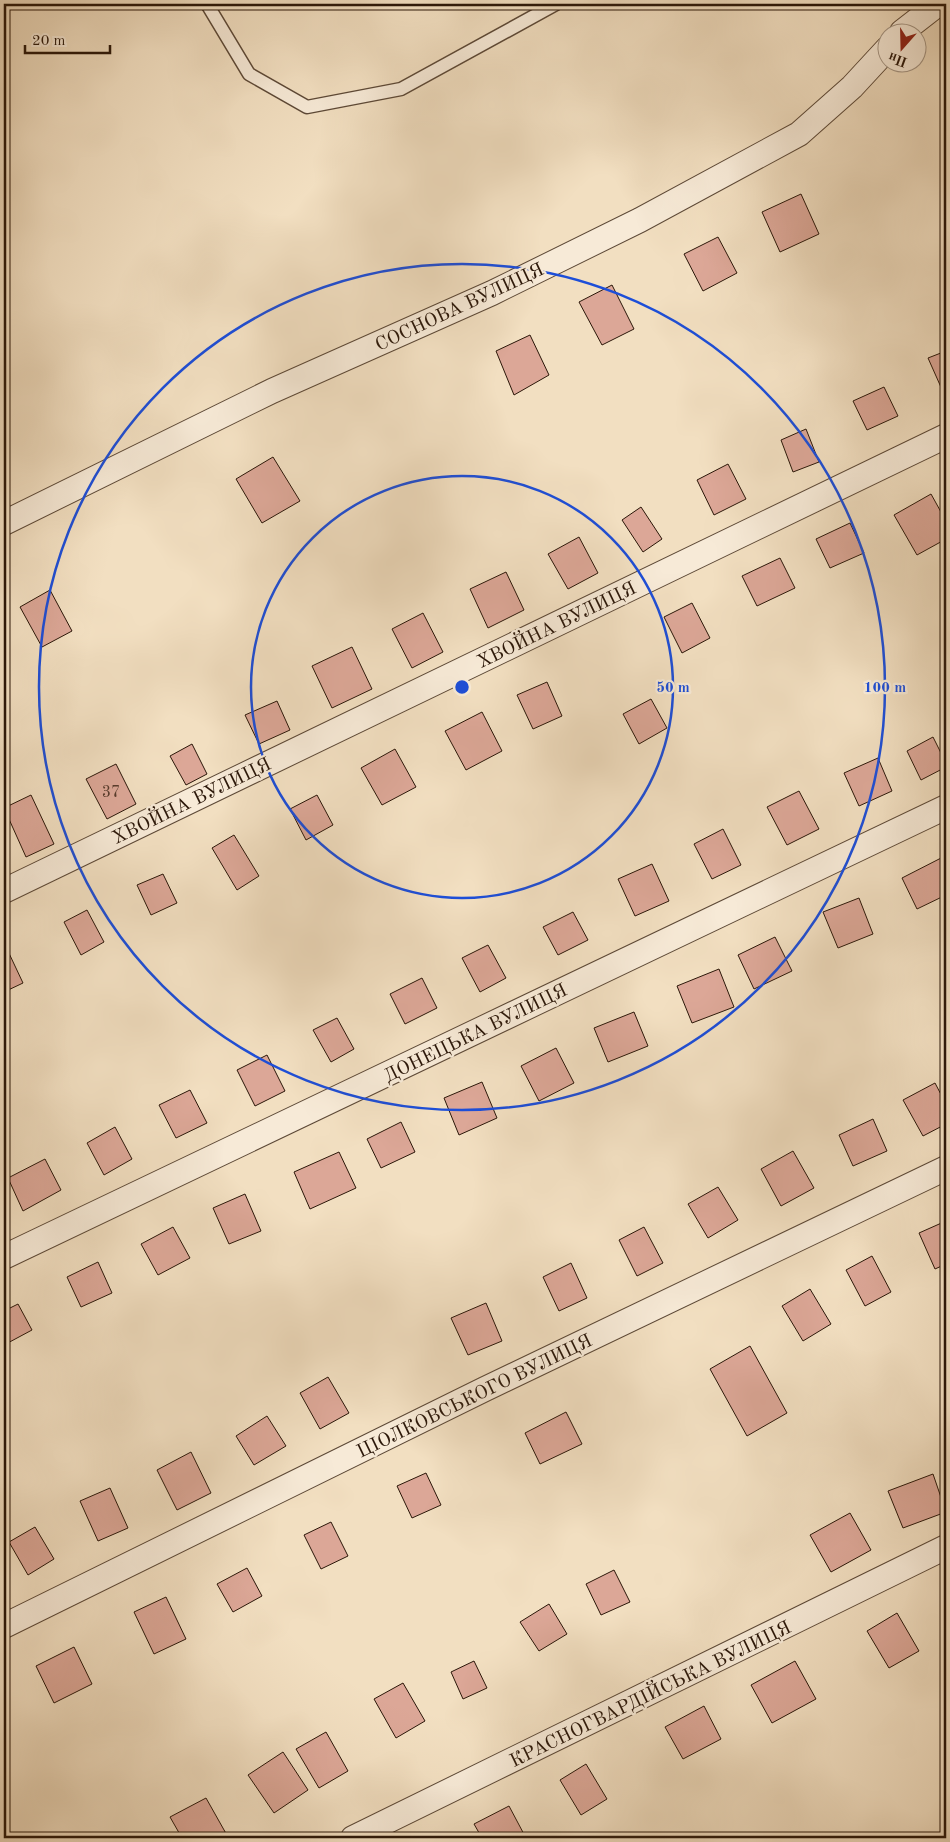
<svg xmlns="http://www.w3.org/2000/svg" width="950" height="1842" font-family="'Old Standard TT',serif">
	<rect width="100%" height="100%" fill="#f2dfc1"/>
	<filter id="stains"><feTurbulence type="fractalNoise" baseFrequency=".004" numOctaves="4"/><feColorMatrix values="0 0 0 0 .2 0 0 0 0 .09 0 0 0 0 .02 0 0 0 .5 -.17"/></filter>
	<radialGradient id="worn" r=".72"><stop offset=".6" stop-color="#630" stop-opacity="0"/><stop offset="1" stop-color="#630" stop-opacity=".3"/></radialGradient>
	<path fill="#dca797" stroke="#2b1709" d="M801 194 819 234 780 252 762 212Z
		M718 237 737 273 703 291 684 254Z
		M612 285 634 329 602 345 579 302Z
		M530 335 549 375 514 395 496 351Z
		M946 351V393L944 394 928 358Z
		M884 387 898 416 867 430 853 401Z
		M806 429 819 462 793 472 781 440Z
		M273 457 300 501 262 523 236 479Z
		M728 464 746 499 714 515 697 480Z
		M931 494 946 521V539L917 555 894 515Z
		M641 507 662 539 643 552 622 520Z
		M850 523 864 553 830 568 816 539Z
		M579 537 598 573 568 589 548 554Z
		M780 558 795 588 757 606 742 576Z
		M506 572 524 610 488 628 470 589Z
		M50 590 72 631 42 647 20 607Z
		M692 603 710 638 682 653 664 617Z
		M423 613 443 652 412 668 392 629Z
		M352 647 372 689 332 708 312 666Z
		M547 682 562 716 533 729 517 695Z
		M651 699 667 728 639 744 623 714Z
		M277 701 290 730 259 744 245 715Z
		M482 712 502 751 466 770 445 731Z
		M933 737 946 763V767L921 780 907 751Z
		M192 744 207 774 186 785 170 756Z
		M395 749 416 787 382 805 361 768Z
		M878 758 892 791 859 806 844 773Z
		M116 764 136 804 107 819 86 779Z
		M799 791 819 829 787 845 767 807Z
		M31 795 54 844 26 857 4 808Z
		M317 795 333 825 306 840 290 809Z
		M723 829 741 865 712 879 694 844Z
		M234 835 259 876 237 890 212 848Z
		M945 856 946 895 917 909 902 878Z
		M652 864 669 901 635 916 618 879Z
		M163 874 177 903 151 915 137 885Z
		M859 898 873 934 838 948 823 912Z
		M87 910 104 942 81 955 64 922Z
		M573 912 588 940 558 955 543 927Z
		M775 937 792 971 754 989 738 955Z
		M488 945 506 978 480 992 462 958Z
		M7 949 23 983 4 992V950Z
		M719 969 734 1007 692 1023 677 986Z
		M422 978 437 1008 405 1024 390 994Z
		M634 1012 648 1046 608 1062 594 1028Z
		M337 1018 354 1049 331 1062 313 1030Z
		M556 1048 574 1083 539 1101 521 1066Z
		M267 1055 285 1091 255 1106 237 1070Z
		M482 1082 497 1118 459 1135 444 1098Z
		M935 1083 946 1104V1124L923 1136 903 1100Z
		M190 1090 207 1123 176 1138 159 1105Z
		M873 1119 887 1151 853 1166 839 1135Z
		M401 1122 415 1152 381 1168 367 1139Z
		M115 1127 132 1159 104 1175 87 1143Z
		M793 1151 814 1188 781 1206 761 1169Z
		M339 1152 356 1188 310 1209 294 1172Z
		M45 1159 61 1190 23 1211 8 1178Z
		M718 1187 738 1220 708 1238 688 1204Z
		M245 1194 261 1231 229 1244 213 1208Z
		M946 1221V1264L935 1269 919 1233Z
		M173 1227 190 1258 158 1275 141 1244Z
		M644 1227 663 1263 637 1276 619 1240Z
		M872 1256 891 1292 865 1306 846 1270Z
		M98 1262 112 1293 81 1307 67 1277Z
		M571 1263 587 1298 559 1311 543 1277Z
		M810 1289 831 1324 803 1341 782 1306Z
		M486 1303 502 1341 468 1355 451 1318Z
		M18 1304 32 1330 4 1345V1311Z
		M750 1346 787 1413 747 1436 710 1369Z
		M328 1377 349 1413 320 1429 300 1393Z
		M566 1412 582 1444 540 1464 525 1433Z
		M267 1416 286 1446 254 1465 236 1436Z
		M191 1452 211 1493 177 1510 157 1470Z
		M426 1473 441 1505 412 1518 397 1486Z
		M933 1474 946 1512 903 1528 888 1491Z
		M110 1488 128 1528 98 1541 80 1501Z
		M850 1513 871 1550 831 1572 810 1535Z
		M331 1522 348 1556 321 1569 304 1535Z
		M35 1527 54 1559 28 1575 9 1542Z
		M247 1568 262 1596 233 1612 217 1584Z
		M614 1570 630 1602 601 1615 586 1584Z
		M946 1592V1606L941 1595Z
		M166 1597 186 1639 154 1654 134 1612Z
		M549 1604 567 1634 539 1651 520 1622Z
		M897 1613 919 1651 889 1668 867 1631Z
		M74 1647 92 1684 54 1703 36 1666Z
		M474 1661 487 1688 463 1699 451 1672Z
		M795 1661 816 1699 772 1723 751 1685Z
		M403 1683 425 1721 396 1738 374 1699Z
		M704 1706 721 1739 683 1759 665 1727Z
		M326 1732 348 1771 319 1788 296 1749Z
		M283 1752 308 1790 274 1813 248 1775Z
		M586 1764 607 1799 581 1815 560 1780Z
		M206 1798 228 1837 182 1838 170 1817Z
		M509 1806 526 1838H482L474 1824Z"/>
	<g fill="none" stroke-linecap="round" stroke-linejoin="round">
		<g stroke="#5d4937" stroke-width="15">
			<path id="service" d="M207 4 249 74 307 107 401 89 556 4"/>
		</g>
		<g stroke="#5d4937" stroke-width="26">
			<path id="minor" d="M902 32 938 4
				M4 523 272 391 492 293 640 220 799 134 852 87 888 48
				M4 891 946 436
				M4 1257 946 807
				M4 1626 485 1389 946 1168
				M353 1838 946 1547"/>
		</g>
		<use href="#service" stroke="#f7ead7" stroke-width="12"/>
		<use href="#minor" stroke="#f7ead7" stroke-width="24"/>
	</g>
	<g fill="none" stroke="#1d4ed8" stroke-width="2.5">
		<circle cx="462" cy="687" r="211"/>
		<circle cx="462" cy="687" r="423"/>
	</g>
	<g text-anchor="middle" stroke-width="4.5" stroke-linejoin="round" paint-order="stroke">
		<g font-size="16" fill="#573b2c">
			<text x="111" y="797">37</text>
		</g>
		<g font-size="19" fill="#2b1709" stroke="#f7ead7">
			<text transform="translate(459 306) rotate(-25)" y="7">СОСНОВА ВУЛИЦЯ</text>
			<text transform="translate(556 624) rotate(-26)" y="7">ХВОЙНА ВУЛИЦЯ</text>
			<text transform="translate(191 800) rotate(-26)" y="7">ХВОЙНА ВУЛИЦЯ</text>
			<text transform="translate(475 1032) rotate(-26)" y="7">ДОНЕЦЬКА ВУЛИЦЯ</text>
			<text transform="translate(474 1395) rotate(-26)" y="7">ЦІОЛКОВСЬКОГО ВУЛИЦЯ</text>
			<text transform="translate(650 1693) rotate(-26)" y="7">КРАСНОГВАРДІЙСЬКА ВУЛИЦЯ</text>
		</g>
	</g>
	<circle cx="462" cy="687" r="8" fill="#1d4ed8" stroke="#f7ead7" stroke-width="2.5"/>
	<g font-size="15" text-anchor="middle" font-weight="bold" fill="#1d4ed8" stroke="#f7ead7" stroke-width="4.5" stroke-linejoin="round" paint-order="stroke">
		<text x="673" y="692">50 m</text>
		<text x="885" y="692">100 m</text>
	</g>
	<rect width="950" height="1842" fill="none" stroke="#f2dfc1" stroke-width="20"/>
	<rect x="5" y="5" width="940" height="1832" fill="none" stroke="#2b1709" stroke-width="2.5"/>
	<rect x="10" y="10" width="930" height="1822" fill="none" stroke="#2b1709"/>
	<g transform="translate(902 48) rotate(200)"><circle r="24" fill="#f7ead7" stroke="#a59685"/>
	<path d="M0-4L9 19L0 12L-9 19Z" fill="#8f2418"/>
	<text y="-8" font-size="14" font-weight="bold" text-anchor="middle" fill="#2b1709">Пн</text>
	</g>
	<path d="M25 45v8h85v-8" fill="none" stroke="#2b1709" stroke-width="2.5"/>
	<text x="32" y="45" font-size="15" fill="#2b1709" stroke="#f7ead7" stroke-width="4" paint-order="stroke">20 m</text>
	<rect width="100%" height="100%" filter="url(#stains)"/>
	<rect width="100%" height="100%" fill="url(#worn)"/>
</svg>
